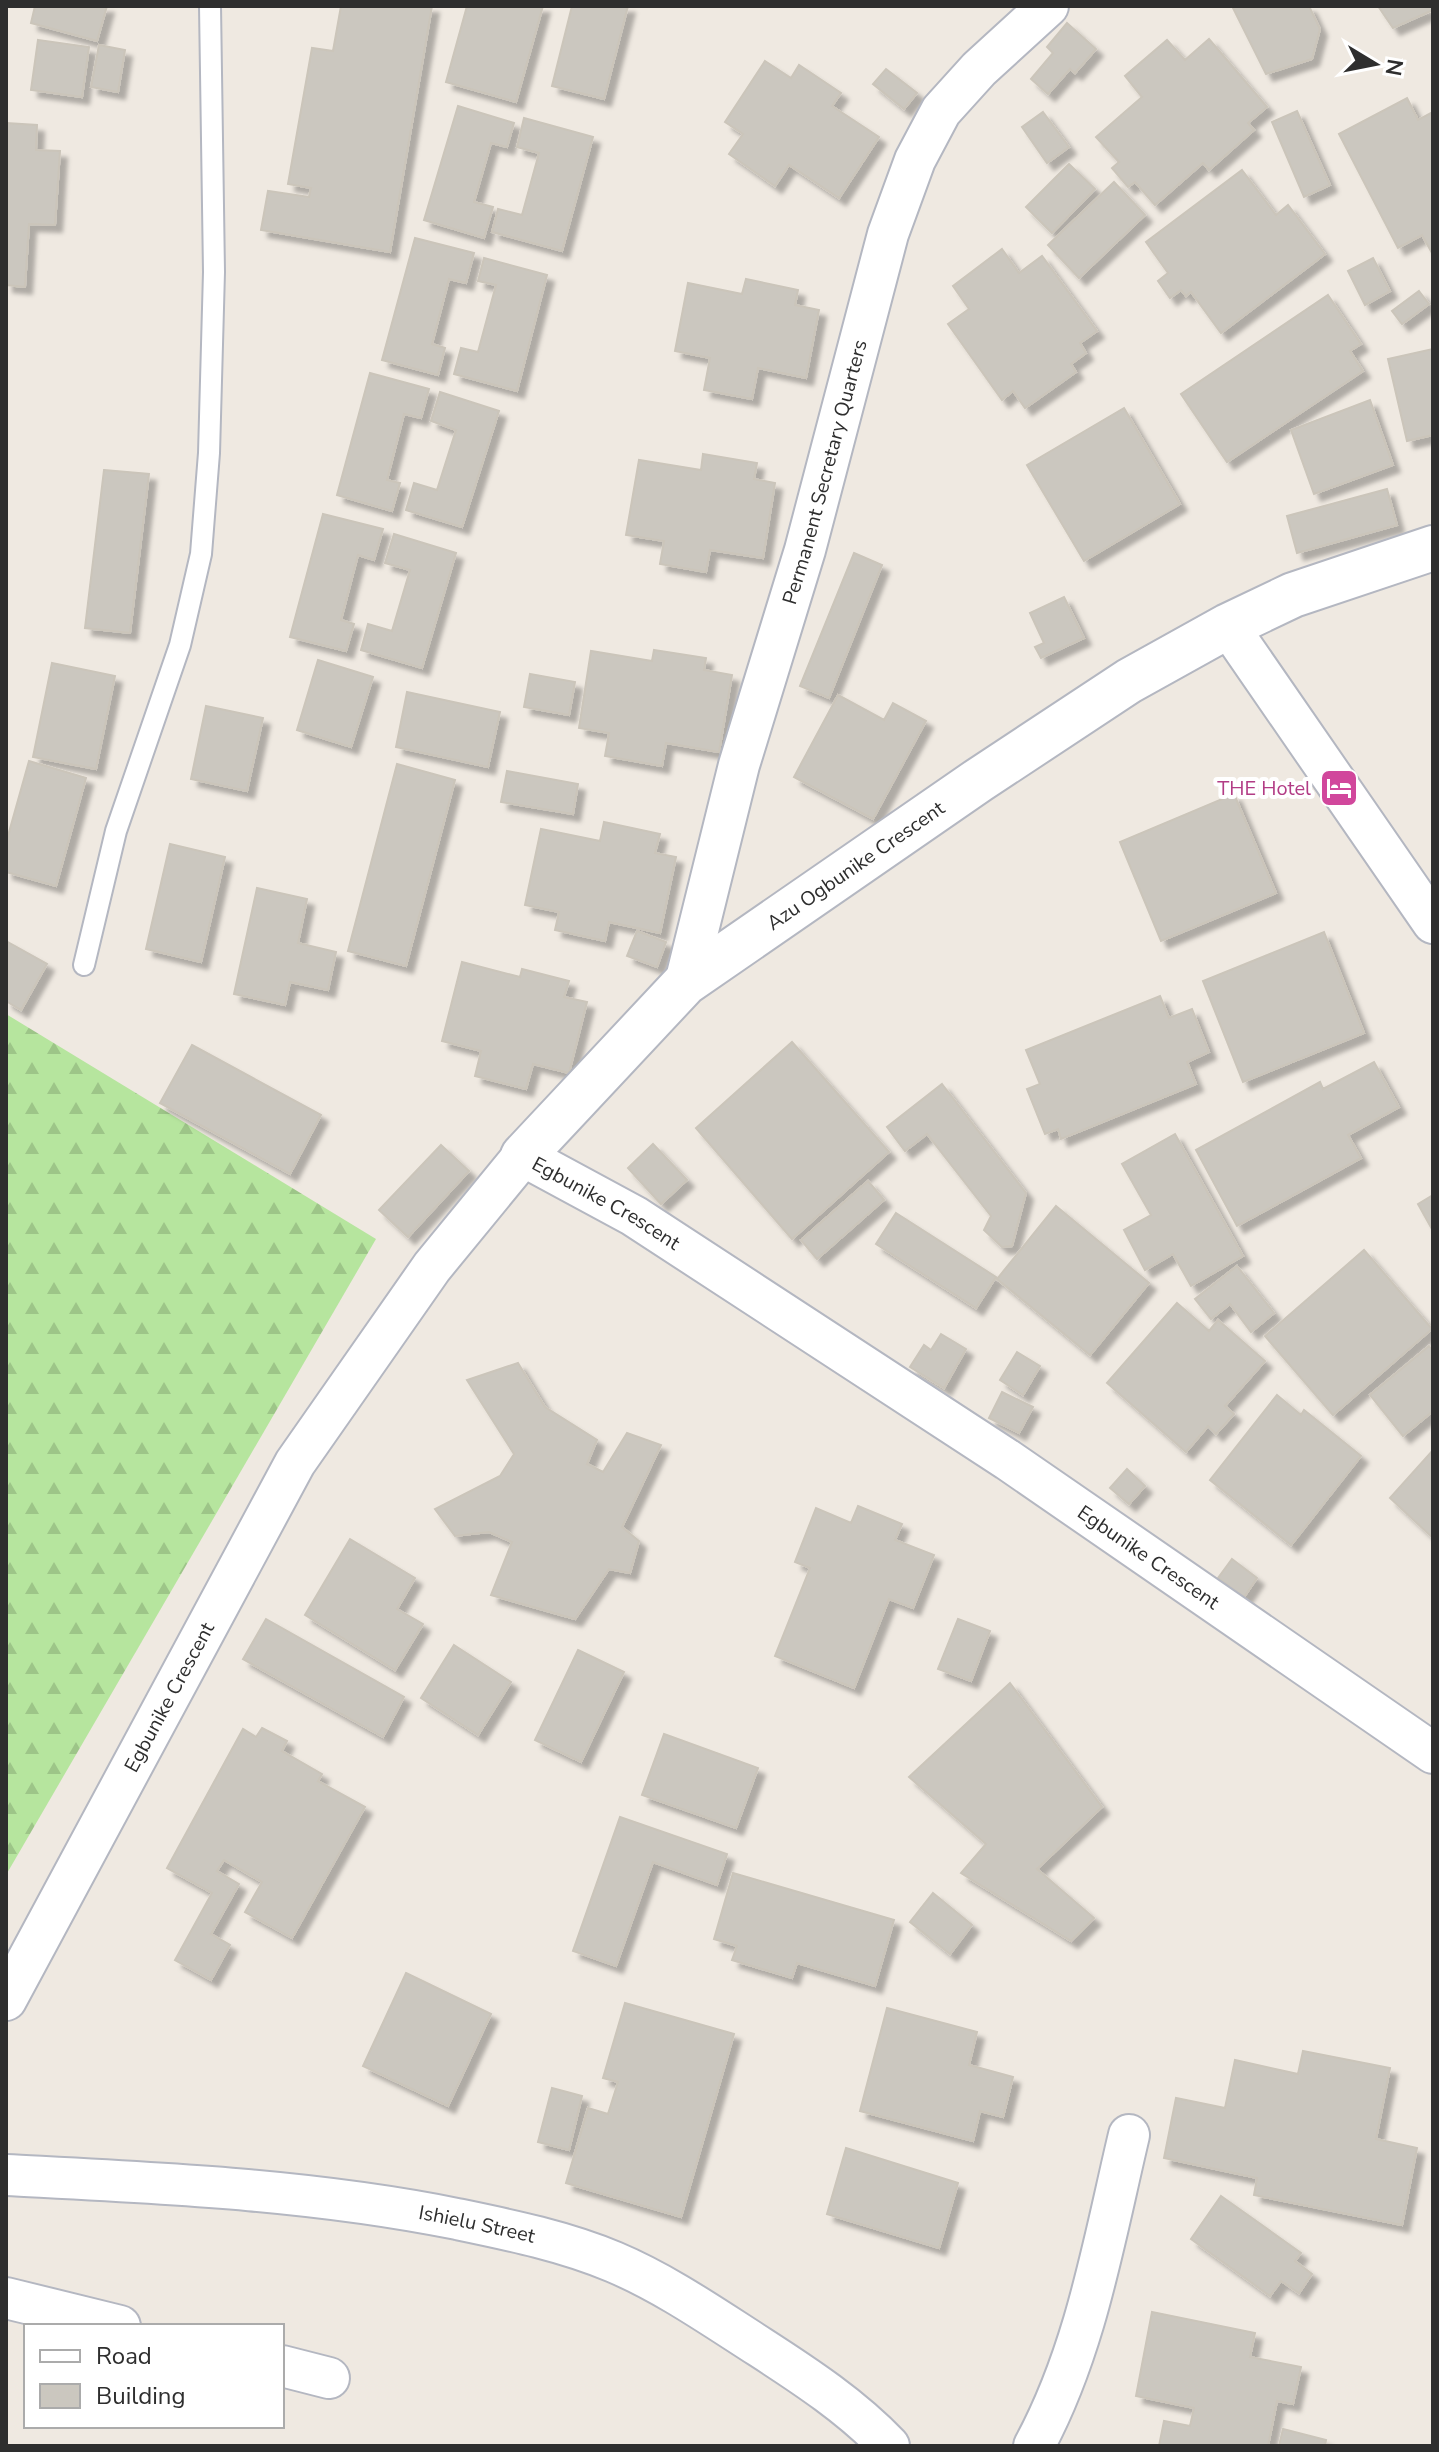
<svg xmlns="http://www.w3.org/2000/svg" width="1439" height="2452" font-family="'Nunito Sans',sans-serif">
	<defs>
		<pattern id="forest-firs" width="22" height="20" patternUnits="userSpaceOnUse" patternTransform="scale(2)"><rect width="22" height="20" fill="#b6e59e"/><path d="M5 1l3.5 6h-7zM16 11l3.5 6h-7z" fill="#9dc588"/></pattern>
		<filter id="shadow"><feDropShadow dx="7" dy="7" stdDeviation="2" flood-color="#0004"/></filter>
	</defs>
	<rect width="100%" height="100%" fill="#efe9e1"/>
	<path fill="url(#forest-firs)" d="M6 1014 376 1239 6 1875Z"/>
	<path fill="#cbc7bf" stroke="#cbc5ba" stroke-width="2" filter="url(#shadow)" d="M35 6H107L97 41 31 23Z
		M341 6H432L390 252 261 230 268 191 309 197 311 188 288 184 312 48 333 51Z
		M467 6H543L516 102 446 82Z
		M572 6H628L604 99 552 86Z
		M1232 6H1309L1320 29 1312 59 1266 74Z
		M1378 6H1433V10L1393 28Z
		M1067 23 1096 49 1075 73 1070 69 1048 94 1031 79 1053 53 1047 47Z
		M1209 39 1267 107 1248 123 1254 130 1209 170 1203 163 1155 205 1135 182 1128 187 1112 168 1119 162 1096 137 1142 97 1125 76 1167 40 1185 60Z
		M38 40 89 47 82 97 31 90Z
		M99 45 125 50 118 92 91 87Z
		M765 61 791 78 799 65 841 93 832 106 879 137 839 198 789 165 775 186 729 154 743 134 725 122Z
		M886 69 917 93 904 109 873 84Z
		M1407 98 1418 120 1433 112 1432 253 1422 235 1398 248 1339 134Z
		M458 106 514 123 507 147 491 143 474 202 493 207 484 238 424 220Z
		M1297 111 1330 185 1304 197 1272 122Z
		M1043 112 1069 147 1047 163 1022 127Z
		M524 118 593 137 562 251 492 232 498 209 522 215 539 153 517 147Z
		M6 123 37 125 36 150 60 151 55 225 29 224 25 287 6 285Z
		M1069 164 1095 189 1052 233 1026 207Z
		M1242 170 1276 215 1288 205 1325 254 1221 333 1191 292 1186 296 1181 290 1170 298 1158 281 1168 273 1146 242Z
		M1114 182 1145 215 1079 278 1048 245Z
		M415 238 474 253 466 283 449 279 432 344 445 348 438 375 382 360Z
		M1002 249 1019 273 1042 256 1097 331 1080 343 1086 353 1071 364 1076 372 1025 408 1013 391 1002 400 948 324 969 309 953 286Z
		M484 258 547 275 517 391 454 374 461 348 478 352 496 285 478 281Z
		M1373 258 1390 291 1365 305 1348 271Z
		M746 279 798 290 795 305 819 310 806 378 758 368 752 399 704 390 710 358 675 351 688 283 742 294Z
		M1419 291 1429 304 1402 324 1392 311Z
		M1328 295 1361 344 1350 351 1363 371 1227 462 1181 394Z
		M1433 349V435L1407 441 1388 359Z
		M370 373 429 389 421 418 404 414 387 480 400 483 392 511 337 495Z
		M440 392 499 411 462 527 406 510 414 483 437 490 456 430 431 421Z
		M1370 400 1393 465 1314 494 1291 430Z
		M1124 408 1180 504 1084 561 1027 465Z
		M703 454 757 463 754 479 775 483 763 558 710 550 706 572 660 564 664 541 626 535 639 460 701 470Z
		M104 470 149 474 130 633 85 628Z
		M1387 489 1397 525 1297 553 1287 516Z
		M323 514 383 529 374 560 358 555 341 620 354 624 346 651 290 637Z
		M394 534 456 553 422 668 361 650 368 624 392 631 410 570 385 563Z
		M854 553 882 565 829 698 800 686Z
		M1064 597 1084 638 1041 658 1035 647 1044 643 1030 613Z
		M654 650 706 658 704 670 732 675 719 752 666 743 662 766 605 756 609 733 579 728 591 651 652 661Z
		M318 660 373 677 351 747 297 730Z
		M52 663 115 676 96 769 33 757Z
		M530 674 575 682 569 715 524 707Z
		M407 692 500 712 488 767 396 747Z
		M838 695 884 720 893 703 926 721 873 819 794 777Z
		M206 706 263 718 247 791 191 779Z
		M29 761 86 778 56 886 6 872V843Z
		M397 764 455 780 406 966 348 951Z
		M507 771 578 784 573 814 501 802Z
		M1234 794 1276 893 1161 941 1120 842Z
		M604 822 660 834 655 853 676 857 660 933 609 922 605 941 555 930 559 912 525 905 541 829 600 841Z
		M170 844 225 857 201 962 146 949Z
		M257 888 307 899 298 943 336 952 328 990 290 982 285 1005 234 994Z
		M637 931 666 942 657 967 627 956Z
		M1324 932 1364 1033 1243 1082 1203 981Z
		M6 941 47 964 21 1010 6 1001Z
		M462 962 520 977 522 969 569 981 564 997 587 1002 569 1073 533 1064 526 1089 475 1076 481 1051 442 1041Z
		M1160 996 1169 1018 1192 1009 1209 1052 1187 1062 1196 1084 1061 1139 1058 1129 1045 1134 1027 1089 1040 1084 1026 1050Z
		M792 1042 889 1152 792 1239 696 1128Z
		M192 1045 321 1115 290 1174 160 1103Z
		M1374 1062 1399 1107 1348 1135 1361 1158 1237 1226 1196 1150 1320 1082 1323 1089Z
		M942 1084 1026 1193 1012 1246 1002 1247 984 1230 991 1216 927 1134 905 1151 887 1127Z
		M1175 1134 1243 1256 1191 1286 1173 1254 1145 1270 1124 1230 1151 1215 1122 1164Z
		M653 1144 687 1180 661 1204 628 1168Z
		M441 1145 469 1171 408 1237 379 1210Z
		M868 1181 884 1200 817 1259 801 1240Z
		M1433 1195V1231L1418 1204Z
		M1056 1206 1149 1283 1090 1355 997 1279Z
		M896 1213 996 1277 976 1308 876 1244Z
		M1364 1250 1432 1329 1333 1415 1265 1336Z
		M1237 1266 1274 1313 1251 1332 1230 1304 1211 1319 1195 1299Z
		M1177 1303 1209 1331 1218 1320 1265 1361 1225 1406 1234 1414 1216 1434 1208 1426 1186 1452 1107 1383Z
		M941 1334 966 1349 944 1388 910 1367 924 1345 931 1350Z
		M1429 1346 1433 1351V1411L1403 1436 1370 1395Z
		M1017 1352 1040 1366 1023 1395 1000 1380Z
		M518 1363 545 1407 597 1440 587 1464 603 1472 627 1433 661 1445 622 1527 639 1541 630 1573 609 1569 575 1619 491 1595 512 1542 489 1532 455 1536 435 1509 500 1476 514 1454 467 1380Z
		M1002 1392 1033 1407 1019 1433 989 1418Z
		M1277 1395 1301 1415 1304 1410 1361 1456 1291 1545 1210 1480Z
		M1433 1450V1538L1390 1498Z
		M1127 1469 1145 1486 1129 1504 1110 1488Z
		M858 1506 902 1524 895 1540 934 1555 913 1608 889 1599 854 1688 775 1656 810 1568 795 1562 816 1508 851 1523Z
		M350 1539 415 1578 397 1609 423 1624 395 1670 305 1615Z
		M1232 1559 1257 1578 1244 1597 1218 1578Z
		M266 1619 404 1697 383 1737 243 1659Z
		M958 1619 990 1631 971 1681 938 1669Z
		M454 1645 511 1682 478 1735 421 1698Z
		M578 1650 624 1672 581 1762 535 1740Z
		M1010 1683 1102 1807 1037 1869 1094 1918 1071 1941 961 1873 986 1844 909 1777Z
		M262 1728 287 1741 282 1751 322 1774 318 1781 365 1807 292 1938 245 1912 262 1882 224 1860 217 1871 239 1884 211 1934 230 1945 211 1980 175 1960 212 1893 167 1868 243 1729 256 1737Z
		M664 1734 758 1768 736 1828 642 1795Z
		M620 1817 727 1854 717 1885 653 1862 616 1966 573 1951Z
		M733 1873 894 1920 875 1986 797 1963 792 1978 732 1960 737 1946 714 1939Z
		M933 1893 972 1925 950 1954 910 1922Z
		M406 1973 491 2014 448 2106 363 2066Z
		M625 2003 734 2034 681 2217 566 2183 588 2108 608 2114 618 2082 603 2078Z
		M887 2008 977 2032 969 2065 1013 2077 1003 2117 980 2111 973 2141 860 2111Z
		M1303 2051 1390 2068 1376 2139 1417 2148 1402 2225 1254 2195 1257 2178 1164 2158 1176 2098 1225 2108 1235 2060 1298 2074Z
		M552 2088 582 2096 569 2150 538 2142Z
		M846 2148 958 2183 939 2248 827 2214Z
		M1221 2196 1301 2253 1295 2261 1312 2274 1299 2293 1281 2281 1270 2296 1191 2239Z
		M1152 2312 1255 2333 1250 2357 1301 2367 1293 2404 1277 2401 1268 2446H1159L1164 2421 1190 2426 1194 2408 1136 2396Z
		M1283 2429 1326 2440 1325 2446H1279Z"/>
	<g fill="none" stroke-linecap="round" stroke-linejoin="round">
		<g stroke="#b4b7c1" stroke-width="24">
			<path id="lane" d="M84 965 116 831 180 645 201 554 209 453 214 272 210 6"/>
		</g>
		<g stroke="#b4b7c1" stroke-width="44">
			<g id="street">
				<path d="M1228 626 1433 923"/>
				<path id="s1" d="M685 983 739 765 805 550 888 234 915 160 941 111 979 69 1048 6"/>
				<path id="s2" d="M6 2000 295 1463 432 1267 523 1156 634 1216 1008 1460 1433 1753"/>
				<path id="s3" d="M6 2175C157 2183 308 2189 457 2219 510 2230 564 2241 614 2262 666 2284 713 2317 760 2347 805 2376 852 2407 889 2446"/>
				<path d="M6 2298 120 2326"/>
				<path d="M282 2366 329 2378"/>
				<path d="M1034 2446C1086 2350 1104 2240 1129 2135"/>
			</g>
		</g>
		<g stroke="#b4b7c1" stroke-width="48">
			<g id="secondary">
				<path id="s4" d="M523 1156 685 983 979 780 1129 681 1228 626 1293 595 1433 548"/>
			</g>
		</g>
		<use href="#lane" stroke="#fff" stroke-width="20"/>
		<use href="#street" stroke="#fff" stroke-width="40"/>
		<use href="#secondary" stroke="#fff" stroke-width="44"/>
	</g>
	<defs>
		<g id="hotel-square" transform="scale(2)"><rect x="-9" y="-9" width="18" height="18" rx="4" fill="#d1479c" stroke="#fff"/><path d="M-6-4.5h1.5V1H6V5H4.5V3h-9V5H-6ZM-4 0a1.8 1.8 0 1 1 3.6 0ZM.5 0V-2.5h3Q6-2.5 6 0Z" fill="#fff"/></g>
	</defs>
	<g fill-rule="evenodd">
		<use href="#hotel-square" x="1339" y="788"/>
	</g>
	<g text-anchor="middle" stroke-width="8" stroke-linejoin="round" paint-order="stroke">
		<g font-size="20" fill="#2e2e2e" stroke="#fff">
			<text dy="7" stroke="none"><textPath href="#s1" startOffset="530">Permanent Secretary Quarters</textPath></text>
			<text dy="7" stroke="none"><textPath href="#s4" startOffset="444">Azu Ogbunike Crescent</textPath></text>
			<text dy="7" stroke="none"><textPath href="#s2" startOffset="1088">Egbunike Crescent</textPath></text>
			<text dy="7" stroke="none"><textPath href="#s2" startOffset="1736">Egbunike Crescent</textPath></text>
			<text dy="7" stroke="none"><textPath href="#s2" startOffset="344">Egbunike Crescent</textPath></text>
			<text dy="7" stroke="none"><textPath href="#s3" startOffset="474">Ishielu Street</textPath></text>
		</g>
		<g font-size="20" fill="#b23c85" stroke="#fff" text-anchor="end">
			<text x="1311" y="795">THE Hotel</text>
		</g>
	</g>
	<rect width="1439" height="2452" fill="none" stroke="#2e2e2e" stroke-width="16"/>
	<rect x="24" y="2324" width="260" height="104" fill="#ffffff" stroke="#ababab" stroke-width="2"/>
	<rect x="40" y="2350" width="40" height="12" fill="#ffffff" stroke="#ababab" stroke-width="2"/>
	<text x="96" y="2364" font-size="24" fill="#2e2e2e">Road</text>
	<rect x="40" y="2384" width="40" height="24" fill="#cbc7bf" stroke="#ababab" stroke-width="2"/>
	<text x="96" y="2404" font-size="24" fill="#2e2e2e">Building</text>
	<g transform="translate(1375 64) rotate(100)" stroke="#ffffff" stroke-width="6" paint-order="stroke">
	<path d="M0-6L14 30L0 20L-14 30Z" fill="#2e2e2e"/>
	<text y="-12" font-size="22" font-weight="bold" text-anchor="middle" fill="#2e2e2e">N</text>
	</g>
</svg>
